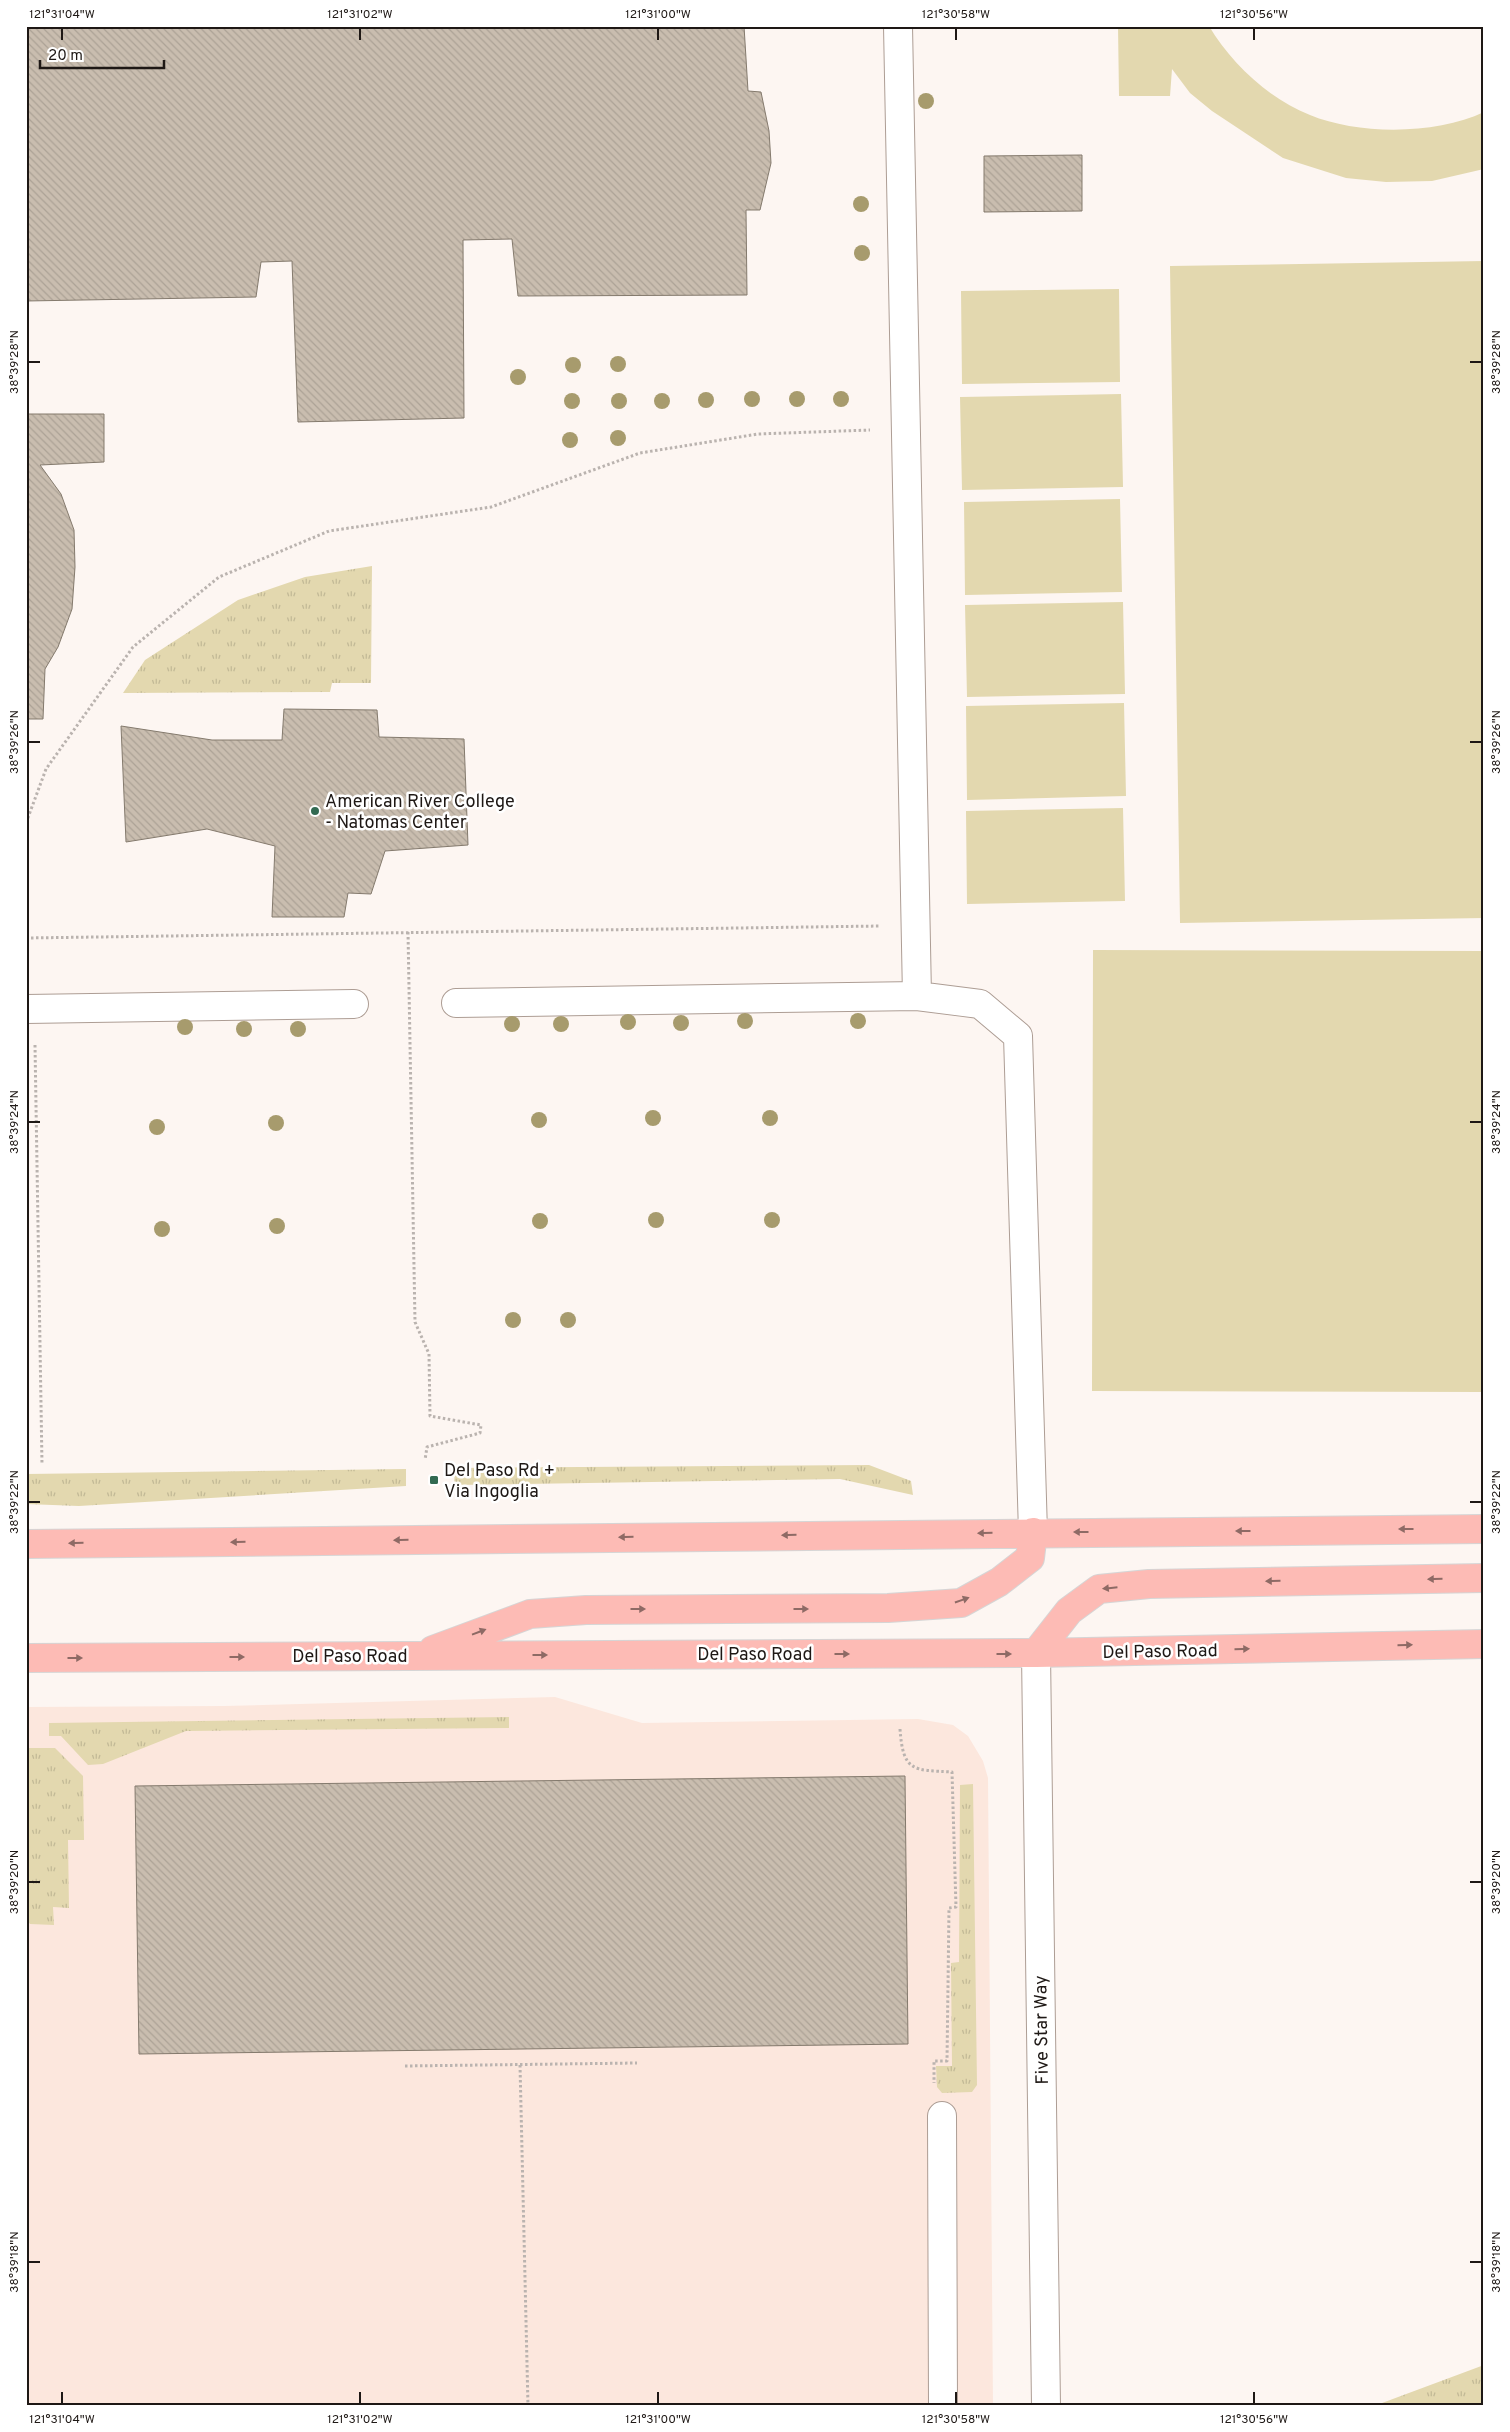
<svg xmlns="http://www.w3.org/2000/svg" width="1510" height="2432" font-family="Overpass,sans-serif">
	<defs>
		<pattern id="grass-tufts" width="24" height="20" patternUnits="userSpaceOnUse" patternTransform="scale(1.25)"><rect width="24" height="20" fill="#e3d8af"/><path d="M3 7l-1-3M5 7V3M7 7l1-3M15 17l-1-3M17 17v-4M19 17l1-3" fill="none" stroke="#c2b996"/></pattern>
		<pattern id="building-back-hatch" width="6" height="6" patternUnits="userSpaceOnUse" patternTransform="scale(1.25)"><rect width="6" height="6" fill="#c9bdaf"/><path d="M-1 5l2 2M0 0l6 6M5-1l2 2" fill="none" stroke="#aca296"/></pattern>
	</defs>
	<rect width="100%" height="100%" fill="#fdf6f2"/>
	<path fill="#fce7dd" d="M555 1697 642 1723 918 1719 953 1725 968 1736 983 1761 988 1778 993 2406H26V1707L224 1706Z"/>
	<path fill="url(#grass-tufts)" d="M372 566 371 683H332L330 692 123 693 145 660 238 600 305 577Z
		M869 1465 911 1481 913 1495 840 1479 454 1485 455 1468Z
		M406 1469V1486L79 1506 26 1504V1474Z
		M509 1717V1728L186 1731 103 1764 88 1765 61 1736H49V1723Z
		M26 1748H55L83 1776 84 1840H68L69 1908 53 1907 54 1925 30 1924 26 1919Z
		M973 1784 977 2085 972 2092 942 2093 937 2087 936 2066H952L951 1963 959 1962 960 1785Z
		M1484 2365V2406H1374Z"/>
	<path fill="#e3d8af" d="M1118 26H1209C1231 63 1269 99 1310 115 1358 135 1436 135 1484 112V169L1432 181 1386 182 1346 178 1283 158 1212 111 1190 93 1172 69 1170 96H1119Z
		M1484 261V918L1180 923 1170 266Z
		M1119 289 1120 382 962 384 961 291Z
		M1121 394 1123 487 962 490 960 397Z
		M1120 499 1122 592 965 595 964 502Z
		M1123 602 1125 694 967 697 965 605Z
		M1124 703 1126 796 967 800 966 706Z
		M1123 808 1125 901 967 904 966 811Z
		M1093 950 1484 951V1392L1092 1391Z"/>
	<path fill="url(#building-back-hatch)" stroke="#847a6d" d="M26 26H744L748 91 761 92 769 131 771 163 760 210H746L747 295 518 296 512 239 463 240 464 418 298 422 292 261 261 262 256 297 26 301Z
		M1082 155V211L984 212V156Z
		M26 414H104V462L40 465 61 494 74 530 75 567 72 609 58 647 45 669 43 719H26Z
		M284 709 377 710 379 737 464 739 468 845 385 851 371 894 348 893 344 917H272L275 846 207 829 126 842 121 726 212 740H282Z
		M905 1776 908 2044 139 2054 135 1786Z"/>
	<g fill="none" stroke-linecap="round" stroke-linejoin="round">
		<g stroke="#ad9d94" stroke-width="30">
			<path id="minor" d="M898 26 917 996
				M456 1003 917 996 980 1004 1018 1036 1033 1532
				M26 1009 354 1004
				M1036 1653 1046 2406
				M942 2116 943 2406"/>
		</g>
		<g stroke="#d6d5d5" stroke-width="30">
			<path id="major" d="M26 1544 1484 1529
				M433 1650 530 1614 586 1610 888 1608 961 1603 999 1582 1030 1558 1033 1532
				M1036 1653 1069 1611 1099 1589 1149 1584 1484 1578
				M26 1658 1036 1653 1484 1644"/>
		</g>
		<path stroke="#bab3af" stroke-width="3" stroke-dasharray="2.5 2.5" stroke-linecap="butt" d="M26 823 46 769 133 647 219 577 329 531 491 507 640 453 758 434 870 430
			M408 932 415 1322 429 1354 430 1416 481 1425 480 1433 427 1447 425 1460
			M26 938 880 926
			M35 1045 42 1464
			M900 1729C903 1772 913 1770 952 1772L956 1907 949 1908 947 2061H934V2083
			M520 2065 528 2406
			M405 2066 637 2063"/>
		<use href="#minor" stroke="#fff" stroke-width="28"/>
		<use href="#major" stroke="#fdbbb5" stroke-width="28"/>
	</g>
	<g fill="#a79b6d">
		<circle cx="926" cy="101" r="8"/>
		<circle cx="861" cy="204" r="8"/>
		<circle cx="862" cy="253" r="8"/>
		<circle cx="618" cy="364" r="8"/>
		<circle cx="573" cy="365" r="8"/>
		<circle cx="518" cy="377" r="8"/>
		<circle cx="752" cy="399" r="8"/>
		<circle cx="797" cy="399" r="8"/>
		<circle cx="841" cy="399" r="8"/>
		<circle cx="706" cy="400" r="8"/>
		<circle cx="572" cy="401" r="8"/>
		<circle cx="619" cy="401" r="8"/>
		<circle cx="662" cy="401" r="8"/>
		<circle cx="618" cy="438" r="8"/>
		<circle cx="570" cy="440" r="8"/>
		<circle cx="745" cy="1021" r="8"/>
		<circle cx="858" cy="1021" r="8"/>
		<circle cx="628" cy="1022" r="8"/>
		<circle cx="681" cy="1023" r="8"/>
		<circle cx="512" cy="1024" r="8"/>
		<circle cx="561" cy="1024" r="8"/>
		<circle cx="185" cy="1027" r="8"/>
		<circle cx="244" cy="1029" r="8"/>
		<circle cx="298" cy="1029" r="8"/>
		<circle cx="653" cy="1118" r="8"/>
		<circle cx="770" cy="1118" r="8"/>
		<circle cx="539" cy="1120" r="8"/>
		<circle cx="276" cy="1123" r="8"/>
		<circle cx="157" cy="1127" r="8"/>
		<circle cx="656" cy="1220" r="8"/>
		<circle cx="772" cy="1220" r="8"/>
		<circle cx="540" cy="1221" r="8"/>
		<circle cx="277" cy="1226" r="8"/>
		<circle cx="162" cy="1229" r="8"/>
		<circle cx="513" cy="1320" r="8"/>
		<circle cx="568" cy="1320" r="8"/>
	</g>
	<defs><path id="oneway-solid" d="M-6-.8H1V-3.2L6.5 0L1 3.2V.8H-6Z" transform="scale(1.25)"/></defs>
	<g fill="#8e6a65">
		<use href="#oneway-solid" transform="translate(1406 1529) rotate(180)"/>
		<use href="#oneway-solid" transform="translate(1243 1531) rotate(180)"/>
		<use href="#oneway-solid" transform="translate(1081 1532) rotate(180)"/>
		<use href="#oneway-solid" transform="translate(985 1533) rotate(179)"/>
		<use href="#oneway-solid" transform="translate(789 1535) rotate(179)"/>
		<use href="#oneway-solid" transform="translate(626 1537) rotate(179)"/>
		<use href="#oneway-solid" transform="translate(401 1540) rotate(179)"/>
		<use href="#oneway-solid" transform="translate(238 1542) rotate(179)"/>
		<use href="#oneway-solid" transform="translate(76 1543) rotate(179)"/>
		<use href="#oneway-solid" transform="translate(1435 1579) rotate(179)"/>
		<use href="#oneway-solid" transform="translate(1273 1581) rotate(179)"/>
		<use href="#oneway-solid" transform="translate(1110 1588) rotate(174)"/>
		<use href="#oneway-solid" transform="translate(962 1600) rotate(-19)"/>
		<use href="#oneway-solid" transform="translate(638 1609)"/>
		<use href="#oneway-solid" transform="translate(801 1609)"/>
		<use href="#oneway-solid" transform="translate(479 1632) rotate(-21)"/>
		<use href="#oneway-solid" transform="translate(1405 1645) rotate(-1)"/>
		<use href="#oneway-solid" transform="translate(1242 1649) rotate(-1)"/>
		<use href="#oneway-solid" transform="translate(842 1654)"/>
		<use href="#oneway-solid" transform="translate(1004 1654)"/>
		<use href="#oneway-solid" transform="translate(540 1655)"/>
		<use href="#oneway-solid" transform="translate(237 1657)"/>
		<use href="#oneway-solid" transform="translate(75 1658)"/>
	</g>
	<path fill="none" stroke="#1e1815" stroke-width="2" d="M62 28V40M360 28V40M658 28V40M956 28V40M1254 28V40M28 362H40M1470 362H1482M28 742H40M1470 742H1482M28 1122H40M1470 1122H1482M28 1502H40M1470 1502H1482M28 1882H40M1470 1882H1482M28 2262H40M1470 2262H1482M62 2392V2404M360 2392V2404M658 2392V2404M956 2392V2404M1254 2392V2404"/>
	<g fill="#326a52" stroke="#fff" stroke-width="2">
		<circle cx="315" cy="811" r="5"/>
		<rect x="429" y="1475" width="10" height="10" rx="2.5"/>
	</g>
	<g text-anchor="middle" stroke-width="5" stroke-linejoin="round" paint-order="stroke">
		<g font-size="18" fill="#1e1815" stroke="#fff" text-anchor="start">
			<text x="325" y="807">American River College<tspan x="325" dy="21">- Natomas Center</tspan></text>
			<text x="444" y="1476">Del Paso Rd +<tspan x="444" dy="21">Via Ingoglia</tspan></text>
		</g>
		<g font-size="18" fill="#1e1815" stroke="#fff">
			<text transform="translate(1160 1651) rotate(-1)" y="6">Del Paso Road</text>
			<text x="755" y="1660">Del Paso Road</text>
			<text x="350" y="1662">Del Paso Road</text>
			<text transform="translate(1041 2030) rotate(-91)" y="6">Five Star Way</text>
		</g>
	</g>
	<rect width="1510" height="2432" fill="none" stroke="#ffffff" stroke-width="55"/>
	<path d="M40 60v8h124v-8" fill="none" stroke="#1e1815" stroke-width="2.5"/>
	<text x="48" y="60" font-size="15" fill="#1e1815" stroke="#ffffff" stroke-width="4" paint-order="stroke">20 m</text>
	<rect x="28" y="28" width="1454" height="2376" fill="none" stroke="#1e1815" stroke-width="2"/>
	<g font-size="12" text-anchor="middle" fill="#1e1815">
		<text x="62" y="18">121°31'04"W</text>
		<text x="360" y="18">121°31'02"W</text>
		<text x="658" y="18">121°31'00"W</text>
		<text x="956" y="18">121°30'58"W</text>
		<text x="1254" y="18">121°30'56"W</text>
		<text transform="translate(14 362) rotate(-90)" y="4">38°39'28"N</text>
		<text transform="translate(1496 362) rotate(-90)" y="4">38°39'28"N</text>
		<text transform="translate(14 742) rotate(-90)" y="4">38°39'26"N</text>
		<text transform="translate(1496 742) rotate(-90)" y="4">38°39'26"N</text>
		<text transform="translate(14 1122) rotate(-90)" y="4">38°39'24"N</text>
		<text transform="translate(1496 1122) rotate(-90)" y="4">38°39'24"N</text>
		<text transform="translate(14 1502) rotate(-90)" y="4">38°39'22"N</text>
		<text transform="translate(1496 1502) rotate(-90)" y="4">38°39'22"N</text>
		<text transform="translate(14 1882) rotate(-90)" y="4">38°39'20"N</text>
		<text transform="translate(1496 1882) rotate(-90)" y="4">38°39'20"N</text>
		<text transform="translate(14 2262) rotate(-90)" y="4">38°39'18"N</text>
		<text transform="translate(1496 2262) rotate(-90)" y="4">38°39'18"N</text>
		<text x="62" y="2423">121°31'04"W</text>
		<text x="360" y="2423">121°31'02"W</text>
		<text x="658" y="2423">121°31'00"W</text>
		<text x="956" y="2423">121°30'58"W</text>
		<text x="1254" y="2423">121°30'56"W</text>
	</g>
</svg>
